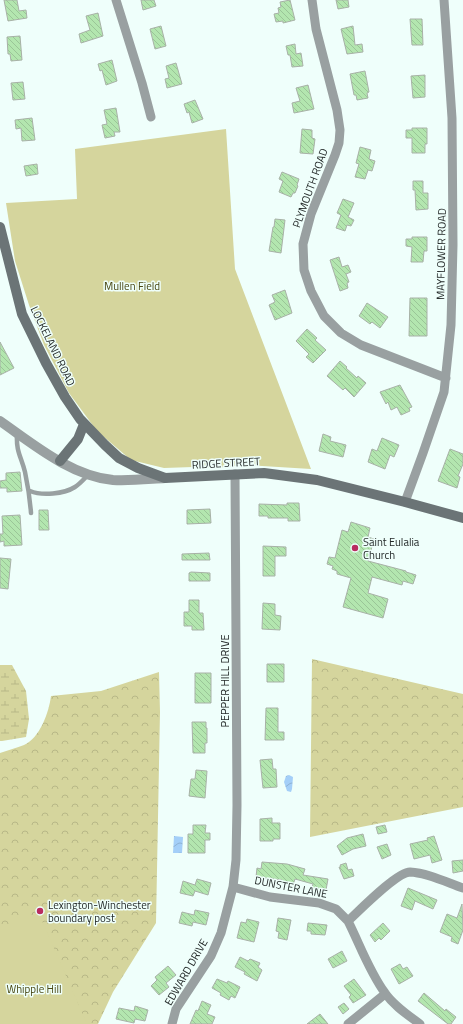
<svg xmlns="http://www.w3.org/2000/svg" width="463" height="1024" font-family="'Titillium Web',sans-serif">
	<defs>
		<pattern id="forest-crowns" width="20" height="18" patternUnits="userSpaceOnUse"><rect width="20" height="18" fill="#d5d59d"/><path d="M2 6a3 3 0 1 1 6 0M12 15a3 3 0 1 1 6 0" fill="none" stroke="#b7b787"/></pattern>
		<pattern id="wetland-marsh" width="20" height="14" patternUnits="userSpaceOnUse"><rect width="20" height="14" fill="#d5d59d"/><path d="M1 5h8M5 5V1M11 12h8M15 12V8" fill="none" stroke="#b7b787"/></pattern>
		<pattern id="water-waves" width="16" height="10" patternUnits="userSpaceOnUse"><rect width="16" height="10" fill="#a4cff8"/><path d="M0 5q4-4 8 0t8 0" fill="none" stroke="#8db2d5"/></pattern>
		<pattern id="building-back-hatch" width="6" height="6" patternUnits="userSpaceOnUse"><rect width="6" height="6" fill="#b3e6af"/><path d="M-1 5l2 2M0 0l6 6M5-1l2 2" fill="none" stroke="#9ac597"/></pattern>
	</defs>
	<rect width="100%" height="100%" fill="#effffb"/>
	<path fill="url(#forest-crowns)" d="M312 659 463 694V807L310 837Z
		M159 672 160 712 156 923 113 992 98 1024H0V753C8 750 17 748 24 745 40 738 49 712 51 696L101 691Z"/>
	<path fill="url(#wetland-marsh)" d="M0 665H12L26 691 29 719 26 737 2 741H0Z"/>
	<path fill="#d5d59d" d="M226 129 235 269 311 469 245 465 216 468 193 467 164 468 131 460 97 431 69 393 44 345 29 305 15 261 6 203 77 199 75 149Z
		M39 914 87 1024H0V927Z"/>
	<path fill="url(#water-waves)" d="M289 775 293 777 292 789 291 792 287 791 284 782 286 776Z
		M174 836 183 837 182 853H173Z"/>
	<path fill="url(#building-back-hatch)" stroke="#a8b1a7" d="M4 0H17L19 11 26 10 27 18 8 21Z
		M141 0H154L156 6 143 10Z
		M290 0 295 20 283 23V21L276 22 274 14 279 13 278 8 281 7 280 2Z
		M336 0H348L349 7 338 9Z
		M98 13 103 36 81 43 79 34 90 30 86 16Z
		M410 19H422L423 45H412Z
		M161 26 166 46 155 49 150 29Z
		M353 26 355 45 362 44 363 52 347 54 341 29Z
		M20 36 22 60 11 61 10 54H8L7 37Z
		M295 44 296 54 301 53 303 66 292 67 290 55H288L286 46Z
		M112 60 117 81 106 85 102 70 100 71 98 64Z
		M176 63 182 84 167 88 165 79 169 78 166 66Z
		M365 71 369 92 367 93 368 98 357 100 356 95H354L350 74Z
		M425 75V97L413 98 411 76Z
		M23 82 25 99 13 100 11 83Z
		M308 85 314 109 294 113 292 103 300 101 296 88Z
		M195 100 203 119 192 123 189 112 187 113 184 104Z
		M116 108 120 132H114L115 136 105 138 102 125 107 124 104 110Z
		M32 118 35 140 22 141 21 128 16 129 15 120Z
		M412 128H427V144H425V153H412V138H406V130H412Z
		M302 129 312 130V138L315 139 313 154 300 153Z
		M360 147 371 150 369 159 375 161 372 171 368 170 365 179 355 177 359 164 356 163Z
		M37 164 38 174 26 176 24 166Z
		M282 172 299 179 297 185 298 186 295 193H293L291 197 279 192 283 181 279 179Z
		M413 181H423V193H428V209L416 210 415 190H413Z
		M343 199 354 203 348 217 354 220 351 226 347 225 345 231 336 228 341 215 337 213Z
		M275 219 285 220 281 253 269 251 273 227H274Z
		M412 237H427V251H424L423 262H411L412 247 406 246V239H412Z
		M339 257 342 267 348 265 351 272 346 274 349 282 347 283 348 288 340 291 330 260Z
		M285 290 292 313 275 320 269 305 275 302 272 295Z
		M410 298H427V336H409Z
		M367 303 388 317 380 328 372 322 370 324 359 316Z
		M307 329 317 338 315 340 326 350 313 363 306 357 309 354 296 341Z
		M0 342 14 368 0 375Z
		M340 361 347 367 346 368 357 378 358 376 366 383 354 397 345 388 343 390 327 376Z
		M400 385 412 407 409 408 410 411 401 415 397 407 391 410 388 402 386 404 380 392Z
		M323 434 331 437 330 441 346 445 343 457 319 451Z
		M382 438 399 445 394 457 390 455 385 469 368 462 372 449 377 451Z
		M450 449 463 454V464L458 476 460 477 457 488 438 481Z
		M20 472 22 491 7 492V488H0V481L6 480V473Z
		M287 503H299L300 521H288V518H268V516H259V504L287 505Z
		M210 509 211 523 187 524V510Z
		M39 510H48L49 530H39Z
		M20 515 22 545 4 546V541L0 542V534H3L2 516Z
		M351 522 370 528 368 537 374 539 368 561 406 571V572L416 575 413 584 403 581 402 585 372 577 368 593 388 599 383 618 343 607 351 578 337 574V571L332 569 333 566 327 564 329 557 335 558 342 530 348 532Z
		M263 546 286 547V556H275V576H263Z
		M209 553 210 560H182V554Z
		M0 558 11 559 8 589 0 588Z
		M191 572 210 573V581H189V573Z
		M189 600H199V613H203L204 630H192V626H184V612H189Z
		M263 603 275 604V615L281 616 280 630 262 629Z
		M267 664H284V682H267Z
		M195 673H211V703H195Z
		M266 708H278V732H284V740H265Z
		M192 722H206V728H207V743H205V753H193Z
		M272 759 273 769H276L277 787 263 788 260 760Z
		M196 770 207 771 205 798 189 796 191 779H195Z
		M272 818V823H280V839H273V841H260V819Z
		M193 825H206L205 833H210V840H205V853H188V834H193Z
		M385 825 387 832 378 834 376 827Z
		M363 834 366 846 353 849 342 855 337 846 347 838Z
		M434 836 442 860 432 863 430 855 414 859 410 844 428 840 427 838Z
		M387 844 391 855 382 859 377 847Z
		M463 860V871L453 873 452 861Z
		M262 862 287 864 305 869 303 875 328 879 326 890 312 888 313 884 295 879 293 885 282 882V880L256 877 257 868 261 869Z
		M346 863 348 870 352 869 354 876 344 879 339 867H341L340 865Z
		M197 879 211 883 208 895 195 891 193 896 180 893 183 881 195 885Z
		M408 888 437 900 433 909 415 901 412 910 401 906Z
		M462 904 463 930 458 944 451 941 452 937 440 932 447 914 457 918Z
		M195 910 209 913 206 925 193 922 192 926 179 923 182 912 194 915Z
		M278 918 291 920 287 940 278 938 279 932 276 931Z
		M247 919 259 922 254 942 237 938 241 922 246 923Z
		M308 923 327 925 325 935 311 934V931H307Z
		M383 923 390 931 381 940 379 938 375 942 370 935Z
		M342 951 347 961 333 968 328 959Z
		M240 957 248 961 250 959 260 963 258 967 262 970 257 981 244 974 245 972 235 967Z
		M400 964 403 969 407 967 413 976 399 984 391 969Z
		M168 966 176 975 166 983 169 987 159 995 151 986 157 980 155 977Z
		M217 979 227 983 228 981 240 987 235 998 231 996 229 1000 220 995 221 993 212 988Z
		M354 979 366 995 353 1003 349 997 351 995 344 986Z
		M424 993 445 1011 446 1009 456 1017 451 1024H448L418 1001Z
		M202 1001 211 1005 207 1014 215 1017 212 1024H190L196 1010 198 1011Z
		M344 1003 349 1009 343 1014 338 1007Z
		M135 1006 148 1010 145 1021 135 1019 134 1023 116 1019 119 1008 134 1011Z
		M320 1014 328 1024H307Z"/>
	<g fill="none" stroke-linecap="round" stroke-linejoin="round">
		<path stroke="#99a0a1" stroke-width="4.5" d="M17 434C16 452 21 456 25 472 28 486 30 499 31 513
			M30 491C42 496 64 494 75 487 80 484 84 479 89 474"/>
		<path stroke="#99a0a1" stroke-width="9" d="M116 0 142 83 151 117
			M312 0 316 29 337 110 340 130 339 143 335 155 311 214 303 244 304 270 311 291 324 316 341 333 361 345 446 378
			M405 502 423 453 444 392 451 325 453 245 452 118 444 0
			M233 887 270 897 319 903 336 909 348 921C360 910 397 872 410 872 428 873 446 882 463 888
			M348 921C360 945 369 971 385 993 394 1006 408 1015 420 1024
			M172 1024 176 1009 211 956 221 933 233 887 236 860 237 805 235 474
			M348 1024 385 994"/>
		<path stroke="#99a0a1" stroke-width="10" d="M0 421C33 444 71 476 113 480 130 481 148 479 165 478"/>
		<path stroke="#6b7476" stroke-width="10" d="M0 227 22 314 46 363 65 397 80 419 105 445 119 458 138 468 165 478 264 473 317 480 405 502 463 518
			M60 461 78 439 84 424"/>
	</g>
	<g fill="#b92b5f" stroke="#effffb" stroke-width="1.5">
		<circle cx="355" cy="548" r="4"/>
		<circle cx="40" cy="911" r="4"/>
	</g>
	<g text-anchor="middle" stroke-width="3" stroke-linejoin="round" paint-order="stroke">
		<g font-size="11" fill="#232928" stroke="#effffb">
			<text transform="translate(310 188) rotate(-70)" y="4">PLYMOUTH ROAD</text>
			<text transform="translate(441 254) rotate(-89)" y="4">MAYFLOWER ROAD</text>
			<text transform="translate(53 346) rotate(64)" y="4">LOCKELAND ROAD</text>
			<text transform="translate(226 463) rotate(-3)" y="4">RIDGE STREET</text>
			<text transform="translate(225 681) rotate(-90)" y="4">PEPPER HILL DRIVE</text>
			<text transform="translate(291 887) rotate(11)" y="4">DUNSTER LANE</text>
			<text transform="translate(186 972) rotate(-60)" y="4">EDWARD DRIVE</text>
		</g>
		<g font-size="11" fill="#474611" stroke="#effffb">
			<text x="132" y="290">Mullen Field</text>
			<text x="34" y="993">Whipple Hill</text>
		</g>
		<g font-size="11" fill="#232928" stroke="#effffb" text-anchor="start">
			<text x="363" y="546">Saint Eulalia<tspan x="363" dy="13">Church</tspan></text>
			<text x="48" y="909">Lexington-Winchester<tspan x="48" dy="13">boundary post</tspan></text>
		</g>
	</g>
</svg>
